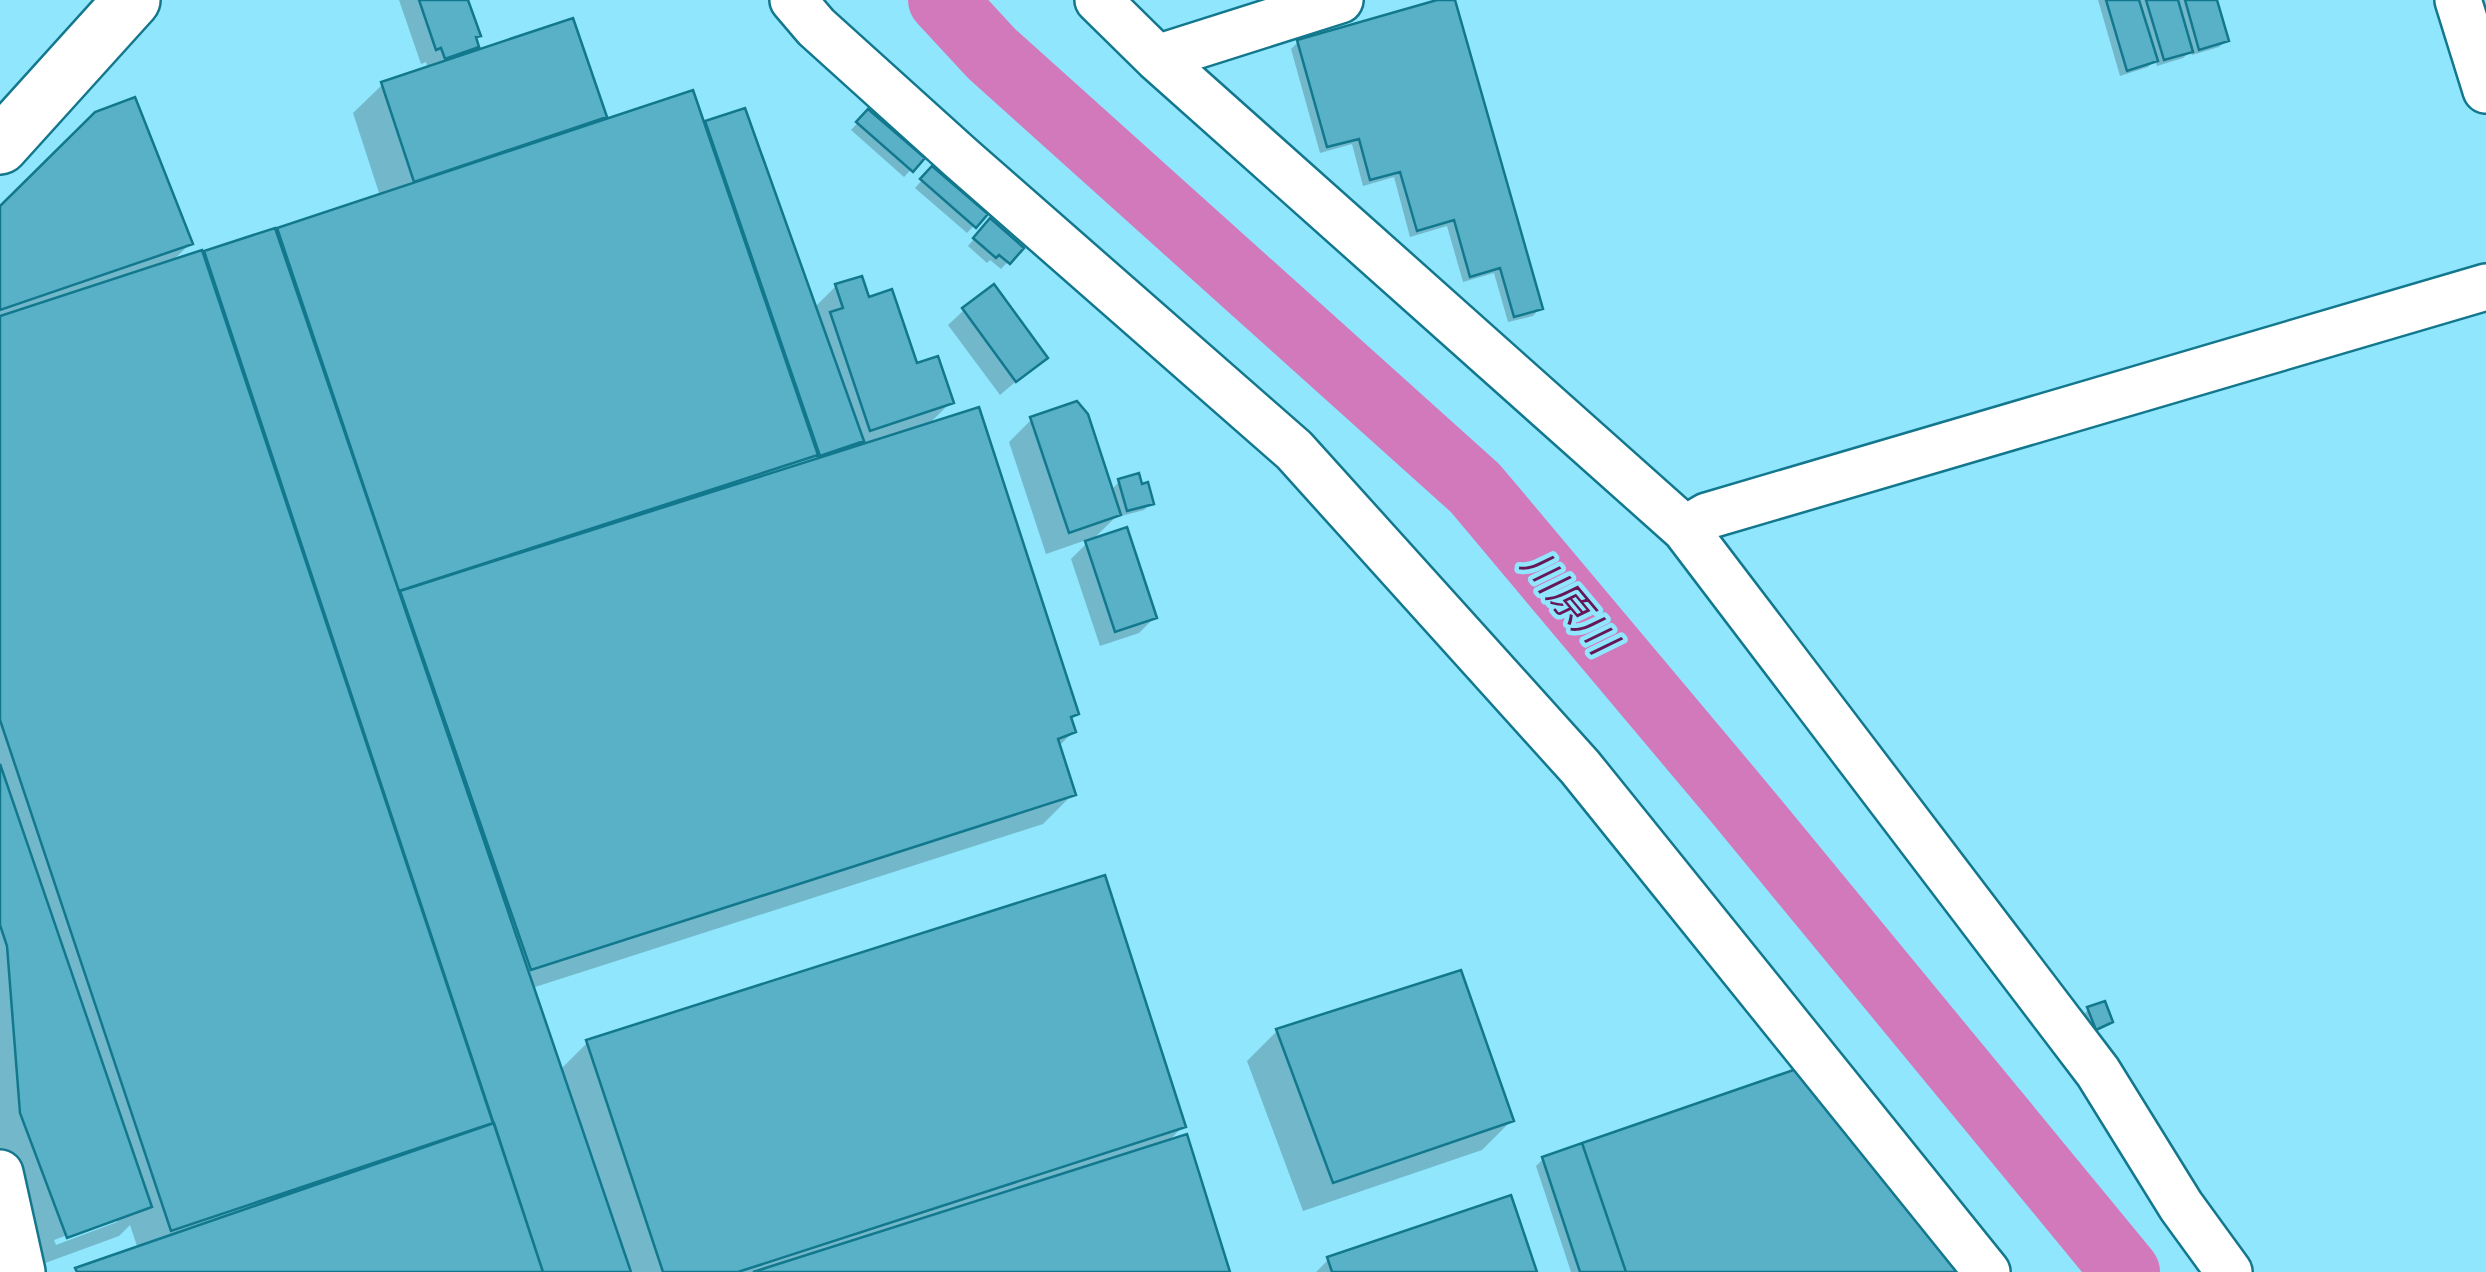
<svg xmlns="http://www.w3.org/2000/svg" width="2486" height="1272" font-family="'Zilla Slab','Noto Sans JP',serif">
	<rect width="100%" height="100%" fill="#8fe6fd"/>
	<path fill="#0003" fill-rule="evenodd" d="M399 0H466L478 35 474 39 477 47 468 55 571 21 606 122 703 127 706 123 814 308 836 286 867 300 915 366 951 402 927 426 1076 713 1069 720 1073 732 1058 747 1073 794 1043 824 532 988 560 1070 588 1042 1183 1126 1167 1143 1228 1272H75L138 1249 130 1225 119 1236 37 1266 0 1167V210L190 244 170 263 202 257 380 196 353 113 383 84 428 69 426 62 421 64ZM117 1217V1222L56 1245 54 1240Z
		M1446 0H1452L1540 308 1533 316 1508 322 1494 273 1463 282 1447 226 1410 237 1394 177 1363 186 1352 144 1320 153 1291 49 1298 42Z
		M2098 0H2215L2227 40 2219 47 2192 55 2191 51 2183 58 2157 66 2155 60 2148 67 2120 76Z
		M868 112 921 159 904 177 851 130Z
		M932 169 985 214 967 233 915 188Z
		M983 228 1021 248 1001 269 990 260 987 263 968 246Z
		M964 310 1044 358 1000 395 948 325Z
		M1032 419 1110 491 1120 481 1151 503 1144 510 1121 516 1120 513 1090 542 1154 618 1139 633 1100 646 1071 559 1092 538 1046 554 1009 442Z
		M2089 1009 2110 1022 2089 1035 2082 1016Z
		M1277 1031 1512 1120 1482 1150 1303 1211 1247 1061Z
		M1543 1159 1962 1272H1571L1536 1166Z
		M1329 1259 1534 1272H1316Z"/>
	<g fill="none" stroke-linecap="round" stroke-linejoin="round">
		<path stroke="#d279bc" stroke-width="68" d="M942 0 992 54 1475 488 1738 801 2126 1272"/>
	</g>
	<path fill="#59b1c7" stroke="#12788d" stroke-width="2.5" d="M419 0H468L481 36 476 37 479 47 445 59 441 48 436 50Z
		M1437 0H1455L1543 309 1514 317 1500 268 1470 277 1454 220 1417 231 1400 172 1370 180 1359 139 1327 147 1297 40Z
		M2106 0H2139L2158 61 2127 71Z
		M2146 0H2178L2193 52 2164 60Z
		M2185 0H2217L2229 41 2199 50Z
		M573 18 607 117 414 182 381 82Z
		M693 90 818 455 399 591 277 228Z
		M135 97 193 244 0 310V206L95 112Z
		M745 108 864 441 820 456 705 121Z
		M868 109 925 158 913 172 856 122Z
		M932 166 988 214 976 228 920 179Z
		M990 218 1024 248 1010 264 999 255 996 258 973 238Z
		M275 228 631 1272H543L204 251Z
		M202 250 493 1123 171 1231 0 720V316Z
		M862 276 869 297 892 289 917 363 938 356 954 403 870 431 830 312 843 308 835 284Z
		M994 284 1048 358 1016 382 962 308Z
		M1077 401 1088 414 1121 515 1069 533 1030 417Z
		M979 407 1079 714 1071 717 1076 732 1058 739 1076 795 531 970 400 591Z
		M1139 473 1142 484 1148 482 1154 504 1127 511 1118 479Z
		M1127 527 1157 618 1115 632 1085 541Z
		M0 764 152 1207 67 1238 20 1113 7 946 0 925Z
		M1105 875 1186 1127 738 1272H663L586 1040Z
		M1461 970 1514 1121 1333 1183 1276 1029Z
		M2105 1001 2113 1022 2096 1030 2087 1007Z
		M1808 1065 1965 1272H1626L1582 1143Z
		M494 1123 543 1272H77L75 1268Z
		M1187 1134 1230 1272H753Z
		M1582 1143 1626 1272H1580L1542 1157Z
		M1511 1195 1537 1272H1332L1327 1257Z"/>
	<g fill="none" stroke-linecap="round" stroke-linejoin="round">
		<g stroke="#13788d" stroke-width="50">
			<path id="street" d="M793 0 816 27 961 158 1294 450 1580 767 1987 1272
				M1098 0 1157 58 1685 529 2098 1072 2181 1206 2229 1272
				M2458 0 2486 90
				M1157 58 1340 0
				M1685 529 1707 516 2486 287
				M0 1173 22 1272"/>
		</g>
		<g stroke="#13788d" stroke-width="60">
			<path id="secondary" d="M0 146 132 0"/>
		</g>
		<use href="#street" stroke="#fff" stroke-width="45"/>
		<use href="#secondary" stroke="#fff" stroke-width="55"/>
	</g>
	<g text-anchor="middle" stroke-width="9" stroke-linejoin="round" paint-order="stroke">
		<g font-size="40" font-style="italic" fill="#661657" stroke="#8fe6fd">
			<text transform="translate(1569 602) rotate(50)" y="14">川原川</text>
		</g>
	</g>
</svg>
